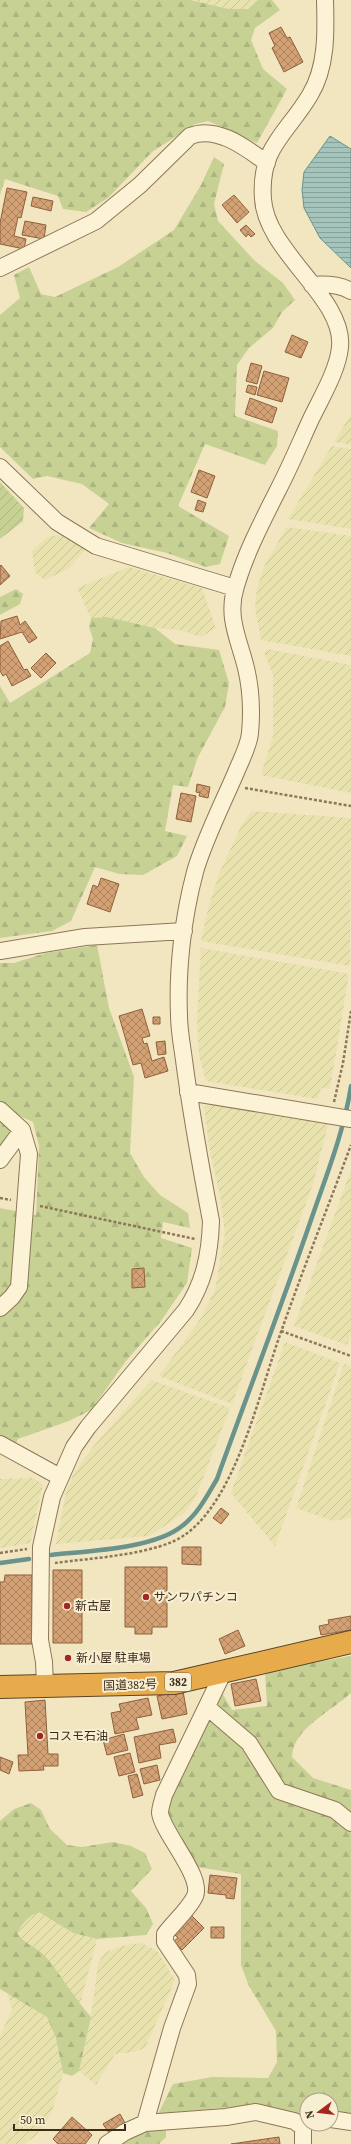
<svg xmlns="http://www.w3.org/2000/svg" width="351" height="2144" font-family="'Source Serif 4','Noto Sans JP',serif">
	<defs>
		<pattern id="farmland-furrows" width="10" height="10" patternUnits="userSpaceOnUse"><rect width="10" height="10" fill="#e8e2ae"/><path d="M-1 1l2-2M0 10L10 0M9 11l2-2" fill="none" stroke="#c8c295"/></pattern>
		<pattern id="forest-firs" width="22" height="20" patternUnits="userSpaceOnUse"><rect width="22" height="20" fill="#c7d194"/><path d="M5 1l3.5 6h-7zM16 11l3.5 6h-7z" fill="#acb47f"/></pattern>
		<pattern id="garden-furrows" width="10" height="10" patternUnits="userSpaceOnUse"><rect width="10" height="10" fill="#c7d194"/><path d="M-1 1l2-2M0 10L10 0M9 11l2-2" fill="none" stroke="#acb47f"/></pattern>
		<pattern id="water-rules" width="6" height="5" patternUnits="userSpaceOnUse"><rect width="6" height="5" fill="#a4c4bc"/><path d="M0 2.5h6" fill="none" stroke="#87a098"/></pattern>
		<pattern id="building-cross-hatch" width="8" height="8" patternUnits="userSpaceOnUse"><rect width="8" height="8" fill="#d3a174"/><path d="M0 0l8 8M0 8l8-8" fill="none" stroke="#ac845f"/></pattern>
	</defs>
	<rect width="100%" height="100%" fill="#f2e6c1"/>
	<path fill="url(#farmland-furrows)" d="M190 0H258L248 9H229Z
		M351 414V445L334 442Z
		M332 446 351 449V529L288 519Z
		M287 527 351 536V656L261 640 255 608 257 588 265 564Z
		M64 534 87 548 68 569 45 580 35 572 32 551 47 537Z
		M129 567 202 588 216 628 201 637 180 630 155 628 107 617 91 618 77 588Z
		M267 649 351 665V793L261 775 273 736V675L264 653Z
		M252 811 351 818 350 966 201 941 208 909 218 876 242 824Z
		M201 948 349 974 330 1089 321 1088 318 1099 206 1081 199 1055 197 1021Z
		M224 1103 329 1121 313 1184 232 1404 159 1376 201 1318 215 1290 225 1233 220 1196 210 1152 204 1106Z
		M351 1170V1334L347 1345 294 1326Z
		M285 1342 340 1363 275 1546 231 1493Z
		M344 1364 351 1366V1518L333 1521 296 1508Z
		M151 1380 230 1408 195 1499 183 1514 149 1536 56 1544 66 1492 74 1473 93 1447Z
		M33 1478 43 1484 30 1543 0 1548V1479Z
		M39 1912 73 1933 97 1939 80 2005 44 1955 23 1942 17 1933 23 1923 32 1915Z
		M141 1943 157 1951 175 1980 145 2048 134 2052 115 2054 96 2085 79 2071 91 2017 98 1963 106 1952 121 1946Z
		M7 1992 47 2017 56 2038 63 2073 52 2112 37 2135 24 2144H0V2036L12 2009Z"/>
	<path fill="url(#forest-firs)" d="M0 0H190L229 9H248L258 0H272L280 10 255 28 251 40 263 69 287 89 257 143 208 121 195 124 152 152 108 198 86 212 63 209 58 196 5 179 0 195Z
		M214 157 224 164 214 204 218 221 255 261 283 283 295 300 282 312 273 328 249 348 237 365 235 416 278 431 277 446 265 465 205 444 178 506 229 536 220 564 206 567 167 553 122 543 89 528 109 504 82 484 47 476 33 479 0 447V315L20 298 14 275 29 267 41 294 55 297 118 267 174 230 201 185Z
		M16 589 23 594 20 604 0 615V597Z
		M107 617 155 628 175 644 219 650 229 683 225 707 197 759 188 787 173 785 165 831 187 836 177 856 143 875 119 874 95 867 71 921 52 931 0 938V686L10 703 90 653 93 639 89 627 91 618Z
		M97 945 109 1008 134 1077 130 1153 144 1177 160 1195 188 1213 190 1228 163 1222 161 1238 192 1248 187 1283 161 1321 126 1361 91 1410 69 1421 18 1439 16 1443 0 1437V1208L36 1215 39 1146 33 1122 20 1116 0 1146V963H14L46 953Z
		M351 1656V1693C332 1711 293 1728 292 1757L313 1778 351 1790V2114L331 2112V2100H307V2115H305L269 2106H242L158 2114 173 2084 212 2077 268 2078 277 2062 276 2031 249 1986 241 1965V1874L197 1867 164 1815 168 1799 221 1691 232 1710 267 1706 265 1671Z
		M31 1803 41 1810 50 1829 67 1845 82 1847 113 1842 131 1846 145 1853 152 1869 131 1891 146 1908 153 1924 146 1935 97 1939 73 1933 39 1912C28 1916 23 1923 17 1933 24 1944 37 1947 45 1956 62 1976 74 1998 91 2017L79 2071 72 2076 63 2073 56 2038 47 2017 0 1989V1821L14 1809Z
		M166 2125V2137L159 2144H118L126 2139Z"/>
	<path fill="url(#garden-furrows)" d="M0 482 24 508 23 521 0 539Z"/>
	<path fill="url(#water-rules)" stroke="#6a938b" d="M330 136 351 149V268L320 238 304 208 302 190 304 172Z"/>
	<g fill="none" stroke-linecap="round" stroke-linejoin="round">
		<path stroke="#6a938b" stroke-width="4.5" d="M51 1555C87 1551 154 1549 182 1526 198 1514 207 1496 217 1479 248 1393 281 1307 311 1220 326 1176 344 1132 351 1086
			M0 1563 29 1559"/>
	</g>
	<path fill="url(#building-cross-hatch)" stroke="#8f603b" d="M281 27 287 38 290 37 303 62 284 72 272 48 275 46 269 33Z
		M7 188 27 192 21 218 18 217 14 236 26 239 24 249 0 244V223Z
		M234 195 249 212 237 223 222 205Z
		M33 197 53 201 51 211 31 206Z
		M25 221 46 225 44 239 22 235Z
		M246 225 255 234 251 237 248 234 246 237 240 230Z
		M292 335 308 342 301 358 285 352Z
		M251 363 262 366 257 384 246 381Z
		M264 371 289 378 282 402 257 395Z
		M248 385 257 387 255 395 246 392Z
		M250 398 277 408 272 423 245 414Z
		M199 470 215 476 207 498 191 492Z
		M198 500 206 503 203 512 195 510Z
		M1 565 10 576 0 585V566Z
		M17 616 20 625 25 621 37 638 29 643 22 632 0 639 1 621Z
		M8 641 24 670 27 669 31 676 12 686 6 674 3 676 0 671V646Z
		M46 653 56 663 41 678 31 668Z
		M197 784 210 787 208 798 199 796 200 793 196 792Z
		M181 793 196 796 191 822 176 819Z
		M101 878 119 884 110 912 87 904 93 885 98 887Z
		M142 1009 150 1036 142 1038 144 1044 147 1043 152 1061 164 1057 168 1071 145 1078 141 1063 133 1065 119 1016Z
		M153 1017H160V1024H153Z
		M165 1041 166 1054 158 1055 156 1042Z
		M144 1268 145 1287 132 1288V1269Z
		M221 1508 229 1514 221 1524 213 1518Z
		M182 1547H201V1565L182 1564Z
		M125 1567H167V1627H152V1634H135V1627H125Z
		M53 1570H82V1643H53Z
		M5 1575H32V1644H0V1582H4Z
		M351 1616V1630L321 1635 319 1626 329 1624 328 1620Z
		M238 1630 245 1646 225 1654 219 1639Z
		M256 1679 261 1701 235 1706 231 1684Z
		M183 1691 187 1714 162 1719 157 1696Z
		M148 1698 152 1715 136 1718 139 1729 115 1734 111 1713 121 1711 119 1704Z
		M45 1700 48 1754H58V1766H43L44 1770 19 1771 18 1755H28L25 1702Z
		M173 1729 176 1742 159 1745 161 1758 139 1763 134 1737Z
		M124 1734 128 1750 107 1755 103 1740Z
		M130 1753 135 1772 119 1776 114 1757Z
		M0 1757 13 1762 9 1774 0 1770Z
		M157 1765 160 1780 144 1784 140 1769Z
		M137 1774 143 1795 133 1798 128 1776Z
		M210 1875 237 1878 234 1899 226 1898V1895L208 1893Z
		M190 1914 204 1928 182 1950 174 1941 178 1938 172 1932Z
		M211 1927H224V1938H211Z
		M120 2114 125 2123 109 2133 103 2124Z
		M72 2117 92 2135 85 2144H58L53 2139Z
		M279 2137 280 2144H231Z"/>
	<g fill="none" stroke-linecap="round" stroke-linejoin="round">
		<g stroke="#8d7757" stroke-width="18">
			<path id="minor" d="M0 268 96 221 140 185 190 136C217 125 246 148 267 163
				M312 285C325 284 339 284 351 291
				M0 467 57 522 96 546 235 588
				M0 951 85 937 184 931
				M188 1092 351 1119
				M0 1110 22 1130 29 1154 19 1287 12 1297 0 1308
				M0 1160 22 1130
				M0 1444 60 1477
				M45 1686 44 1662 40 1640 41 1547 52 1497 74 1447 88 1427 186 1310C204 1283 210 1254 211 1221 201 1168 191 1114 184 1060 182 1045 179 1030 179 1015 177 969 183 917 195 872 204 840 224 801 237 770 242 758 249 745 250 733 252 712 251 689 246 668 239 639 226 617 236 586 246 552 262 522 278 490 290 467 300 443 311 419 321 398 338 370 340 347 345 298 266 252 263 199 259 147 287 134 310 95 327 67 326 32 325 0
				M207 1707 249 1743 279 1791 335 1810 351 1823
				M331 2119 351 2122
				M145 2123 226 2117 256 2112 294 2121 303 2127V2144
				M107 2144 125 2132 145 2123 172 2028 188 1984 187 1975 165 1942V1934C174 1922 187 1911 194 1898 206 1879 163 1834 160 1813 160 1807 163 1800 164 1795L223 1673"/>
		</g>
		<g stroke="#5b442c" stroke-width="24">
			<path id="highway" d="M0 1687 174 1683 351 1642"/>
		</g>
		<path stroke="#8d7757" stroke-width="2.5" stroke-dasharray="3 2" stroke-linecap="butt" d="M245 788 351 806
			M334 1102 343 1063 351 1011
			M0 1198 11 1200
			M40 1206 195 1239
			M281 1331 351 1356
			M0 1553 27 1549
			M55 1563C90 1558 158 1555 186 1534 237 1497 260 1390 281 1332 303 1269 328 1207 351 1145"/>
		<use href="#minor" stroke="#fcf2d6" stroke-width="16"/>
		<use href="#highway" stroke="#e8ab4b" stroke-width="22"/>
	</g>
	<g fill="#a22722" stroke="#f8efd2" stroke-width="1.5">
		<circle cx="146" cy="1597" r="4"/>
		<circle cx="67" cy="1606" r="4"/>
		<circle cx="68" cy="1658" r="4"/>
		<circle cx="40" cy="1736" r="4"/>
	</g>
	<g text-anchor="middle" stroke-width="4" stroke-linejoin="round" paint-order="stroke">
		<rect fill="#f8efd2" stroke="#746753" stroke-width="1" x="165" y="1673" width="26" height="18" rx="3"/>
		<g font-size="11" font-weight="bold" fill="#3c2d1d">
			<text x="178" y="1686">382</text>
		</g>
		<g font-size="12" fill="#3c2d1d" stroke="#f8efd2" text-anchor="start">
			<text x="154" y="1601">サンワパチンコ</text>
			<text x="75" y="1610">新古屋</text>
			<text x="76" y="1662">新小屋 駐車場</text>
			<text x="48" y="1740">コスモ石油</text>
		</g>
		<g font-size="12" fill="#3c2d1d" stroke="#f8efd2">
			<text transform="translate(130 1685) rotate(-2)" y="4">国道382号</text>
		</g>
	</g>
	<g transform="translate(319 2112) rotate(255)"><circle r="19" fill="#f8efd2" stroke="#ada18a"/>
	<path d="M0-3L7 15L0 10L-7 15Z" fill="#a22722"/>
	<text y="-6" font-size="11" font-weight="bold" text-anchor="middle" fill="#3c2d1d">N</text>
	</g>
	<path d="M14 2124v6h111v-6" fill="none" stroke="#3c2d1d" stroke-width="2"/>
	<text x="20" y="2124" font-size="12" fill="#3c2d1d" stroke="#f8efd2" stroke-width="3" paint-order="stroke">50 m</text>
</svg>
